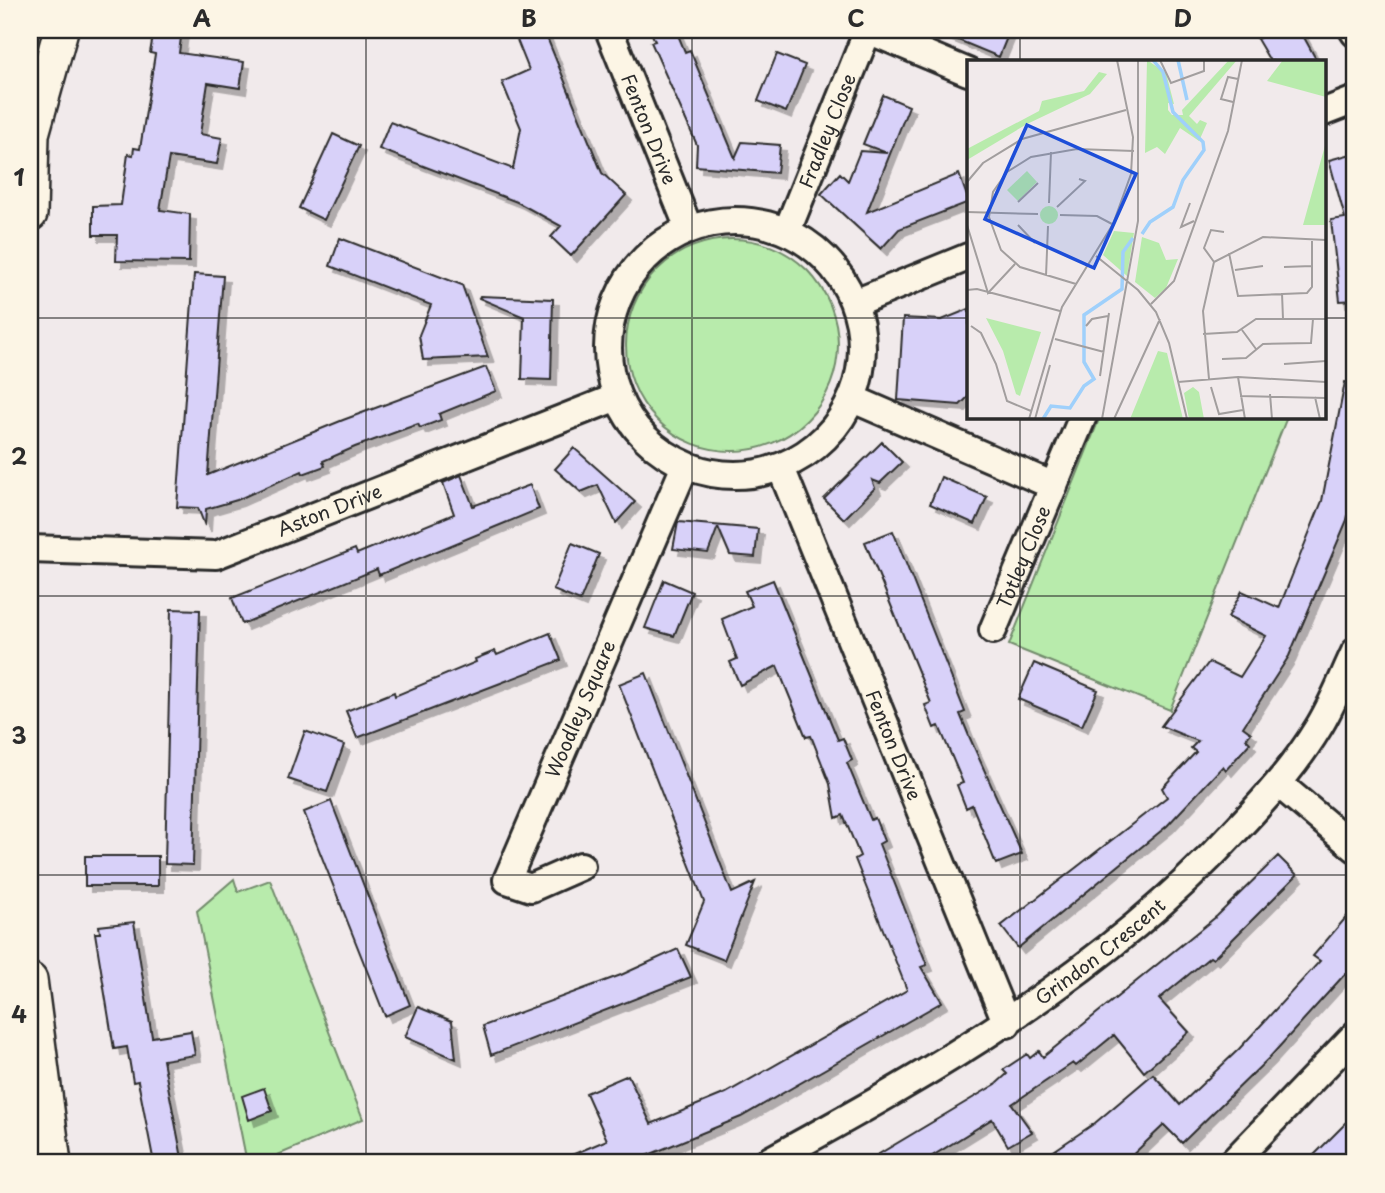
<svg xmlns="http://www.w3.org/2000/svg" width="1385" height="1193" font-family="'Playpen Sans',sans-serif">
	<defs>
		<filter id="shadow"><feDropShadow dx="6" dy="6" stdDeviation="0" flood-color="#0004"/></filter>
	</defs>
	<rect width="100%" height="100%" fill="#f1eaeb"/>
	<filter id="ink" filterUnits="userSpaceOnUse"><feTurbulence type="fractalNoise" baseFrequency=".0143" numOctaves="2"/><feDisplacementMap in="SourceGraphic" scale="14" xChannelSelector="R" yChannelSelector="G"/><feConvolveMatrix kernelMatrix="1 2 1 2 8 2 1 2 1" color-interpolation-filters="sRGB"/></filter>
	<g filter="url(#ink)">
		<path fill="#b8ebac" stroke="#728b6c" stroke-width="2" d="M626 345a106 106 0 1 1 212 0a106 106 0 1 1-212 0Z
			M1100 417H1287L1170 710 1009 645Z
			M234 879 238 892 270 880 363 1119 259 1163H247L197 911Z"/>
		<path fill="#d8d1f9" stroke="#2b2b2b" stroke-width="2" filter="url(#shadow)" d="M154 30H182L179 53 244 62 240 88 208 83 200 134 222 138 217 164 169 157 160 210 190 214 189 262 116 261 117 235H93V206L121 205 128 154 133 155 134 148 140 149 155 54 150 53Z
			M513 30H544L602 173 626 195 571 256 551 237 561 226 517 202 379 149 390 122 513 169 521 128 502 82 529 70Z
			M650 30H676L685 52 690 50 735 158 742 142 780 145 777 173 696 166 697 145 651 42 655 41Z
			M934 30H1010L999 57Z
			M1274 30H1300L1317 61H1270L1257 39Z
			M777 54 805 65 786 112 758 101Z
			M883 95 909 106 867 212 959 174 969 202 899 229 881 249 821 194 840 173 848 181 860 151 887 153 863 144Z
			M333 134 359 146 324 220 299 208Z
			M1355 153V300L1340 301 1331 220 1345 218 1329 160Z
			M340 238 462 285 488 357 423 360 419 335 431 305 330 266Z
			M194 274 223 276 208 475 343 420 486 367 496 391 439 414 441 420 420 428 418 424 355 447 323 461 325 466 303 474 302 471 237 500 206 509 205 526 198 508 177 507Z
			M480 296 553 299 551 380 522 379 524 317 479 298Z
			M969 309V396L960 405 898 400 903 318 942 320Z
			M1345 382 1355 383V476L1347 520 1289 656 1243 727 1251 733 1246 739 1250 743 1226 770 1223 766 1167 826 1018 948 1001 926 1167 797 1162 788 1196 752 1191 748 1198 741 1161 726 1209 662 1240 677 1266 636 1228 617 1242 591 1279 608 1322 501Z
			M882 442 902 462 880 483 872 480 875 488 844 519 824 499Z
			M574 448 635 502 616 523 598 485 581 492 555 469Z
			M461 475 473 506 530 485 539 509 379 575 377 569 242 624 232 598 355 549 357 554 454 514 443 483Z
			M941 477 987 497 975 524 930 504Z
			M678 522 758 529 755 557 730 555 718 527 708 553 673 549Z
			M893 531 965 712 960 714 969 736 1022 854 996 864 972 805 966 808 957 785 963 783 939 726 934 728 925 705 931 703 865 542Z
			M572 543 599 554 580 601 553 590Z
			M664 580 692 592 674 636 645 628Z
			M773 580 838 740 843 738 852 760 847 763 871 820 875 818 884 841 879 844 927 965 921 967 942 1002 741 1117 629 1163H553L607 1140 586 1093 628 1075 651 1124 726 1093 907 990 855 859 860 856 843 815 836 818 830 784 811 736 806 737 777 666 740 685 730 662 737 659 722 619 752 606 745 591Z
			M171 609 200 610 193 865 165 864Z
			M550 633 561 660 357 738 346 711 394 692 395 696 476 662 475 659 495 651 497 655Z
			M1034 663 1098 690 1082 726 1018 699Z
			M646 673 732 893 755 882 724 960 686 945 704 902 619 684Z
			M305 731 344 745 327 792 288 779Z
			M331 801 410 1005 385 1016 304 812Z
			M85 856H158V886H85Z
			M1278 856 1297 875 1213 959 1210 957 1159 999 1189 1032 1144 1072 1114 1035 1076 1066 1073 1063 1012 1104 1032 1132 1008 1146 992 1119 921 1163H864L996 1084 1007 1074 1003 1070 1027 1054 1030 1058 1039 1051 1043 1057 1217 916Z
			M1355 907V983L1345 974 1269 1058 1182 1143 1164 1125 1124 1163H1036L1095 1123 1153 1074 1180 1105 1239 1049 1320 961 1313 956Z
			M134 922 152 1037 191 1031 195 1055 163 1060 183 1163H154L138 1081 133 1082 127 1047 114 1049 95 933H100L99 926Z
			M678 949 691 977 491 1055 483 1026 621 975Z
			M418 1007 452 1021 456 1059 405 1037Z
			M264 1088 272 1111 249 1120 242 1096Z
			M1355 1114V1163H1306Z"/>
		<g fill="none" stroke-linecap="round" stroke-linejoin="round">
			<g stroke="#2b2b2b" stroke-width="32">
				<g id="minor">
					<path id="s1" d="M609 30 689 229"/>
					<path d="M868 30 968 72"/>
					<path d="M1353 30 1355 33"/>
					<path d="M1324 112 1355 100"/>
					<circle cx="735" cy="348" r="127"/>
					<path id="s2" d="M787 231 868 30"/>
					<path d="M855 303 968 257"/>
					<path d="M853 399 1054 486"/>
					<path id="s3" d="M781 468 1007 1024"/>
					<path id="s4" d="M30 549 216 555 617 397"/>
					<path id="s5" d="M993 630 1083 416"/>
					<path d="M1279 784 1355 848"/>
					<path id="s6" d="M581 866 531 888 507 880 685 466"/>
					<path id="s7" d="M765 1163C935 1071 1103 974 1235 831 1266 799 1295 766 1318 728 1333 704 1343 677 1355 652"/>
					<path d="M1232 1163 1355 1035"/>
				</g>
			</g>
			<g stroke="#2b2b2b" stroke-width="38">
				<path id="major" d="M30 214 32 134 61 30
					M30 980 54 1163"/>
			</g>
			<use href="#minor" stroke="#fcf5e5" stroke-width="26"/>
			<use href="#major" stroke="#fcf5e5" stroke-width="33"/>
		</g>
	</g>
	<path fill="none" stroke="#2b2b2b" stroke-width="2" stroke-opacity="0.55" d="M366 30V1163M692 30V1163M1020 30V61M30 318H968M1324 318H1355M1020 416V1163M30 596H1355M30 875H1355"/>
	<g text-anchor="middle" stroke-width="6" stroke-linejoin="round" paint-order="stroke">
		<g font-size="19" fill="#2b2b2b" stroke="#fcf5e5">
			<text dy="7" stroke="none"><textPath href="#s1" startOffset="107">Fenton Drive</textPath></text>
			<text dy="7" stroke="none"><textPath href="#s2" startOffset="108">Fradley Close</textPath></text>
			<text dy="7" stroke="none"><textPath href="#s4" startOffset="308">Aston Drive</textPath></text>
			<text dy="7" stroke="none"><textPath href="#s5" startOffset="79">Totley Close</textPath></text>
			<text dy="7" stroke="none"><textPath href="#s6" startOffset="266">Woodley Square</textPath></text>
			<text dy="7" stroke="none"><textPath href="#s3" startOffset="299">Fenton Drive</textPath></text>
			<text dy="7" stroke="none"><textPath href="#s7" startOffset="397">Grindon Crescent</textPath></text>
		</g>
	</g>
	<g transform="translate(967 60)">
		<rect width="359" height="359" fill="#f1eaeb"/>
		<path d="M180 0 199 13 207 44 201 43V50L205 55H216L215 50 262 0H270L222 56 230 64 233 60 240 63 232 81 213 68 198 94 190 87 178 93ZM316 0H359V37L300 21ZM132 12 140 14 123 34 60 64 0 100V89L72 51 75 41 117 31ZM359 82V165H336ZM60 111 70 122 51 141 40 130ZM73 155a9 9 0 1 1 18 0a9 9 0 1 1-18 0ZM147 171 167 173 160 216 136 195ZM175 177 192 183 199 200 211 199 199 228 188 238 168 222ZM19 258 74 272 53 336 49 334 36 291ZM191 291 200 293 216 359H163ZM226 327 232 332 237 359H222L217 333Z" fill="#b8ebac"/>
		<path fill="none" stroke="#9fd0fb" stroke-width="3.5" d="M211 0 220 40M175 174 183 162 206 147 216 120 237 90 236 82 206 52 196 12 186 0M76 359 84 346 103 348 117 326 127 319 117 302V255L155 229 156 192 166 178"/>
		<path fill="none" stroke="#a29e9e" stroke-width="2" d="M193 0 204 23 237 11V0M266 42 254 39 261 17 271 19M0 122 16 103 55 79 159 50M51 142 71 123M82 143 84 92M223 143 214 167 227 161M90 147 118 121 112 119M0 152 71 154M93 155 130 156 145 164M0 165 21 233 48 204M51 165 68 183M262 193 271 236 340 233 345 227V181M129 196 171 230 189 252 202 283 220 359M247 202 237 188 244 170 257 172M317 207 345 206M268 210 296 206M79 216 81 166M109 224 53 207 34 190 22 157 26 132 40 112 64 97 110 89 167 91M0 230 10 229 93 251M315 233 316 259M184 244 207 221 261 71 275 0M4 266 14 273 29 304 40 341 64 351M119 266 125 259 141 256M275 270 289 289M236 274 270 272 289 259H359M88 279 137 292M255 299 279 298 296 284 344 283 346 259M317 304 359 301M133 316 142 253M271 317 278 359M242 319 236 251 247 202 296 177 359 180M211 322 271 317 359 322M244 327 252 354 276 350M303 334 305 359M273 336 359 338M348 337 353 359M62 359 95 247 146 164 164 114 166 77 150 0M68 359 83 305M135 359 171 161V0M147 359 193 259"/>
		<path fill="#1d4ed8" fill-opacity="0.15" stroke="#1d4ed8" stroke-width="3.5" d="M60 65 169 114 127 208 18 159Z"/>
		<rect width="359" height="359" fill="none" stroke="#2b2b2b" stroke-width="3.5"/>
	</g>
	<rect width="1385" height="1193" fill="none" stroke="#fcf5e5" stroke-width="77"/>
	<rect x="38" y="38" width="1308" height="1116" fill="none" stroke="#2b2b2b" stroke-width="2.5"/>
	<g font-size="23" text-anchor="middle" font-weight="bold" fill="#2b2b2b">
		<text x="202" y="27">A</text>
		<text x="529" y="27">B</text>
		<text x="856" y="27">C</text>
		<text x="1183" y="27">D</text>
		<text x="19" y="186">1</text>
		<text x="19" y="465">2</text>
		<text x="19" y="744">3</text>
		<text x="19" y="1023">4</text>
	</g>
</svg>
